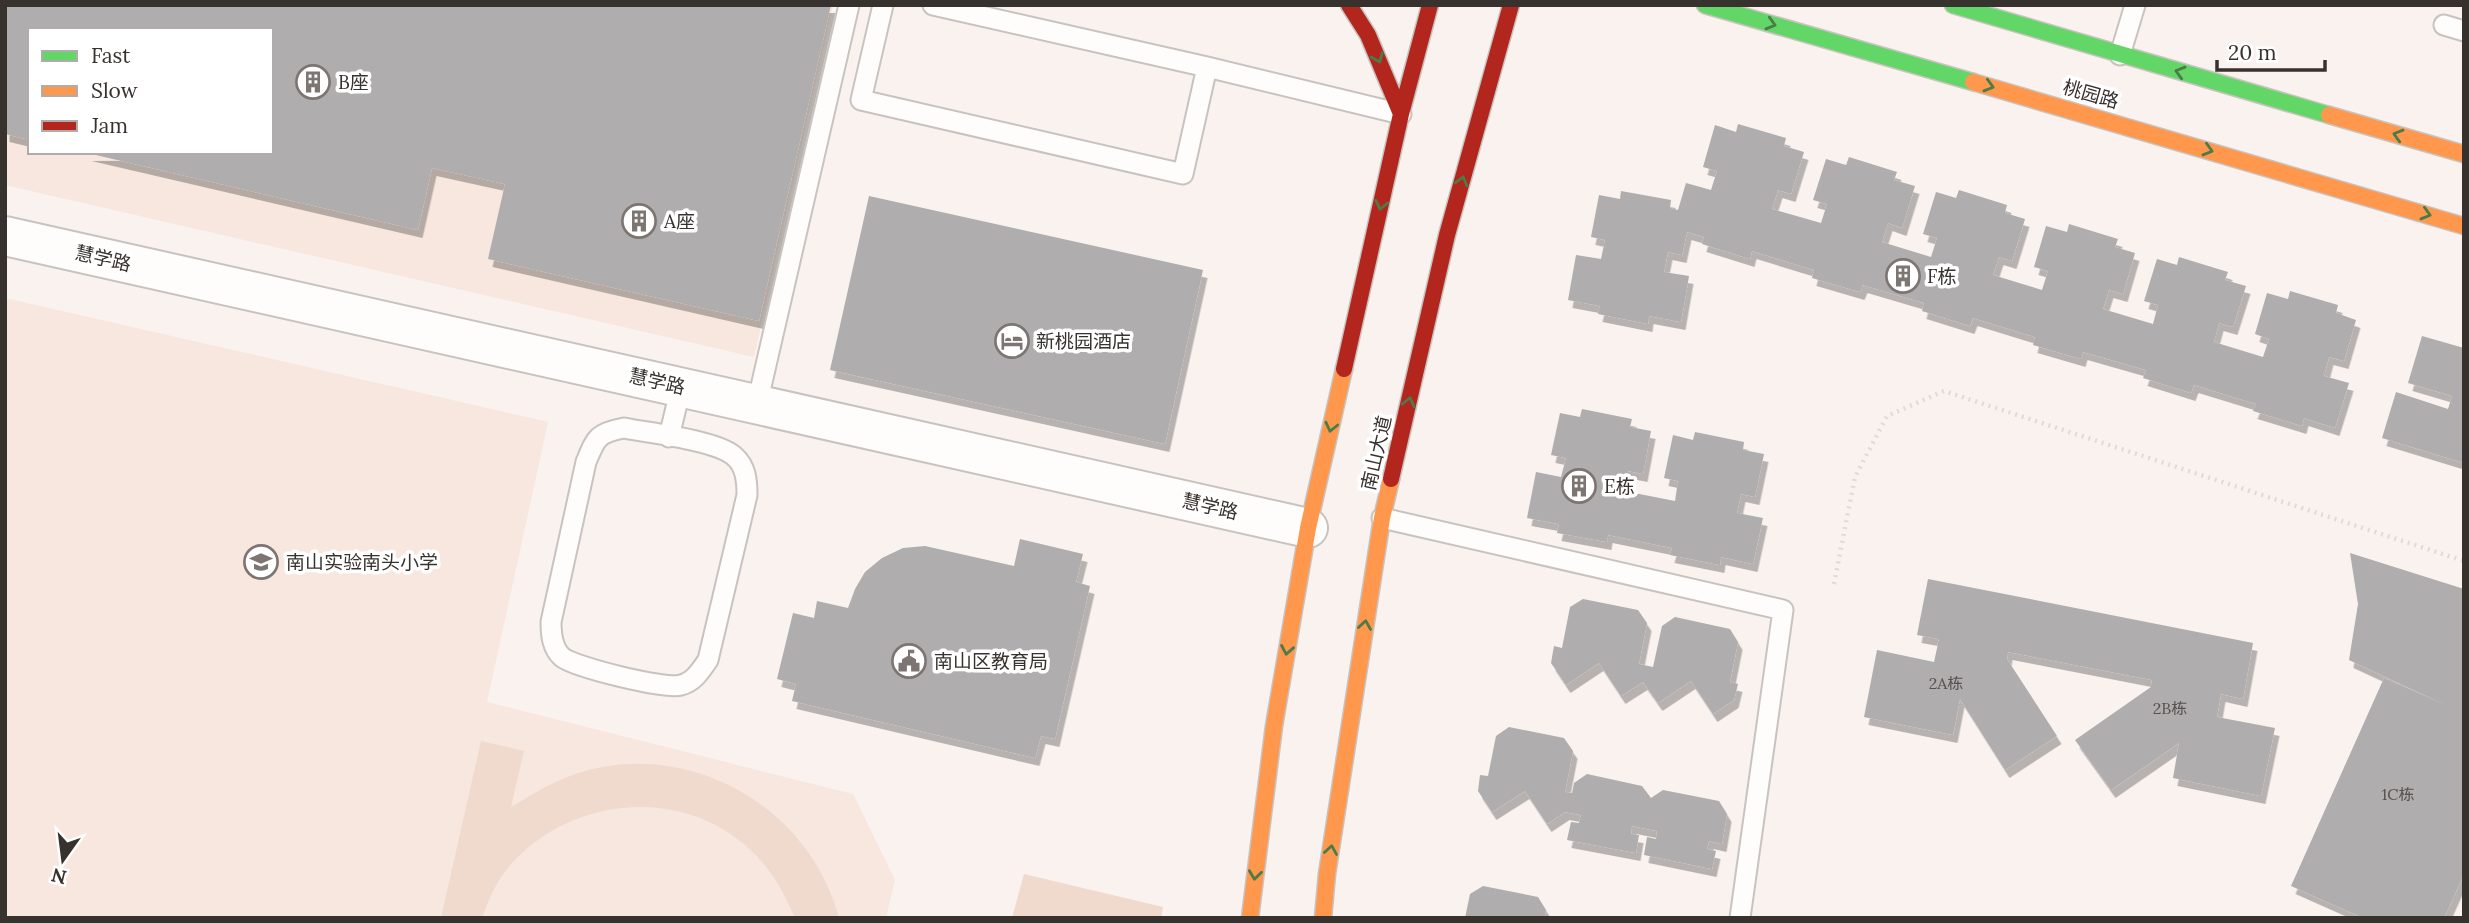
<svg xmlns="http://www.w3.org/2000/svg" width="2469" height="923" font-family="Lora,'Noto Sans SC',serif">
	<defs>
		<filter id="shadow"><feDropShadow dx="4.5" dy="8" stdDeviation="0" flood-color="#0004"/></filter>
	</defs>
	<rect width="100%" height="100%" fill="#f9f2ee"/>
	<path fill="#f7e7de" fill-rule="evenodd" d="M5 5H833L754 357 5 185ZM30 30H271V152H30Z
		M5 298 548 422 487 702 853 794 895 880 886 918H5Z"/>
	<path fill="#f0dacd" d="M481 741 524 751 511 807C536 792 560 777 589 770 696 742 811 810 839 918H795C786 898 777 879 763 863 698 786 579 791 513 862 498 878 489 898 482 918H441Z
		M1024 874 1163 907 1161 918H1012Z"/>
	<path fill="#afadae" filter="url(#shadow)" d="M5 5H831L759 321 488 259 505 184 432 168 418 230 87 153 271 152V30H30V140L5 134Z
		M1738 124 1786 138 1784 146 1804 152 1791 194 1778 190 1772 209 1821 223 1827 204 1813 200 1826 159 1846 165 1849 157 1897 172 1894 180 1915 186 1902 228 1888 223 1882 242 1931 257 1937 238 1923 234 1936 192 1956 198 1959 190 2007 205 2005 213 2025 219 2012 261 1999 257 1993 275 2042 290 2048 271 2034 267 2046 226 2067 232 2069 224 2118 239 2115 247 2135 253 2123 294 2109 290 2103 309 2153 324 2158 305 2144 301 2157 259 2177 265 2179 257 2228 272 2225 280 2246 286 2233 327 2219 323 2214 342 2263 357 2269 339 2255 334 2267 293 2288 299 2290 291 2338 305 2336 313 2356 320 2344 361 2329 357 2324 376 2349 383 2335 428 2304 418 2302 426 2253 411 2256 404 2194 385 2191 393 2143 378 2146 370 2083 352 2081 359 2033 345 2035 337 1973 318 1970 326 1922 311 1924 303 1863 285 1860 292 1812 278 1814 270 1752 251 1750 259 1702 244 1704 237 1687 232 1682 255 1668 252 1664 272 1689 276 1681 322 1649 316 1648 324 1598 314 1600 306 1568 300 1576 255 1601 259 1605 240 1591 237 1599 195 1620 199 1621 191 1671 200 1670 208 1678 210 1686 183 1711 190 1717 171 1703 167 1715 125 1736 132Z
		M869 196 1203 270 1165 444 830 370Z
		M2422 336 2464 348V463L2382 438 2396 392 2448 409 2452 396 2408 383Z
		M1582 409 1632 419 1630 427 1651 431 1643 474 1628 471 1624 491 1675 501 1678 481 1664 478 1673 435 1693 440 1695 432 1744 442 1743 450 1764 454 1755 497 1741 494 1737 513 1763 518 1753 564 1721 557 1720 565 1670 555 1672 548 1608 535 1607 542 1557 533 1559 524 1527 518 1536 472 1561 477 1566 458 1551 455 1560 413 1580 417Z
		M1020 539 1083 554 1076 582 1090 586 1055 739 1041 736 1035 758 792 701 796 684 777 679 793 613 814 618 817 601 848 608 855 589 865 572 882 558 903 548 925 546 1014 566Z
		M2350 553 2464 589V874L2444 918H2363L2291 886 2384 678 2448 706 2349 660 2358 604Z
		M1928 579 2253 643 2243 699 2221 694 2217 717 2275 728 2261 796 2173 778 2179 743 2111 790 2075 740 2151 687 2152 680 2008 652 2007 659 2057 736 2005 770 1960 699 1953 735 1864 717 1877 650 1934 662 1939 639 1917 635Z
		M1583 599 1638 610 1647 623 1639 664 1653 667 1662 626 1675 617 1730 629 1738 642 1730 682 1738 684 1734 700 1713 714 1691 681 1658 703 1643 682 1621 696 1599 663 1566 685 1551 663 1554 646 1562 648 1570 607Z
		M1509 727 1564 738 1573 751 1565 792 1572 793 1574 783 1587 774 1642 786 1651 798 1663 790 1719 801 1727 814 1722 844 1709 841 1707 849 1716 851 1712 869 1644 855 1647 837 1656 839 1657 831 1632 826 1631 834 1639 835 1636 853 1567 840 1571 822 1579 823 1581 815 1565 812 1547 824 1525 791 1492 812 1478 791 1480 775 1488 776 1496 736Z
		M1483 886 1538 897 1546 910 1544 918H1465L1470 894Z"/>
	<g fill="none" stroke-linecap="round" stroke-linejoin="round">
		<g stroke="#c9c3bf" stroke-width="23">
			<path id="lane" d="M883 5 861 100 1183 174 1207 67
				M933 5 1207 67 1401 114
				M2444 25 2464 31
				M2120 55 2135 5
				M757 404 849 5
				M624 428C649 433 716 440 734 456 746 466 747 481 747 495L708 660C701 670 694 682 681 685 666 690 574 667 562 657 552 648 551 634 551 622L586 462C596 438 597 433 624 428Z
				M669 437 681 387
				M1382 518 1783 610 1740 918"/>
		</g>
		<g stroke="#c9c3bf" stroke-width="42">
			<path id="street" d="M5 236 1308 528"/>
		</g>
		<g stroke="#c9c3bf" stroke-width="19">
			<path id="fast" d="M1705 5 1973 82
				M1953 5 2329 115"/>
		</g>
		<g stroke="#c9c3bf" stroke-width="19">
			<path id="slow" d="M1973 82 2464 226
				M2329 115 2464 154
				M1250 918 1274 726 1308 528 1344 369
				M1323 918 1327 874 1382 518 1391 479"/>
		</g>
		<g stroke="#c9c3bf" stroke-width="19">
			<path id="jam" d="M1349 5 1368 35 1401 114
				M1344 369 1401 114 1430 5
				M1391 479 1447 235 1511 5"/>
		</g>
		<path stroke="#dedbda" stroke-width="4.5" stroke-dasharray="2 5" stroke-linecap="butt" d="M1834 584 1855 477 1887 416 1944 391 2464 561"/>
		<use href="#lane" stroke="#fefdfc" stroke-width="19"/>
		<use href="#street" stroke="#fefdfc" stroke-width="38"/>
		<use href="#fast" stroke="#63d668" stroke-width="16"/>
		<use href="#slow" stroke="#ff974d" stroke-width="16"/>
		<use href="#jam" stroke="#b3261e" stroke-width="16"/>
	</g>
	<defs><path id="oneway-chevron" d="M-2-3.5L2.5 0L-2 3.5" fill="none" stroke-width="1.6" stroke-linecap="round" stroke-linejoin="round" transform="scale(1.75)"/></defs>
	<g stroke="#4b7c48">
		<use href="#oneway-chevron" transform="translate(1771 24) rotate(16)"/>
		<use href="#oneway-chevron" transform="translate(1378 58) rotate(68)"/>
		<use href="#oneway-chevron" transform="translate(2180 72) rotate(-164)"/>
		<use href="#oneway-chevron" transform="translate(1989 86) rotate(16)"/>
		<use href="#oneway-chevron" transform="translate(2398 135) rotate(-164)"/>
		<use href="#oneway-chevron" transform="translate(2208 150) rotate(16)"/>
		<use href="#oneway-chevron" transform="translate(1462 181) rotate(-75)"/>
		<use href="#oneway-chevron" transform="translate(1381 205) rotate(103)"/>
		<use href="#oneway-chevron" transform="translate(2426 214) rotate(16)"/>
		<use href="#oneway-chevron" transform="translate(1409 402) rotate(-77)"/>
		<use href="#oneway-chevron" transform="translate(1331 427) rotate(103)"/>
		<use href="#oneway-chevron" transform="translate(1365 625) rotate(-81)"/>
		<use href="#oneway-chevron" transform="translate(1287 650) rotate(100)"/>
		<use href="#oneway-chevron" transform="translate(1331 850) rotate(-81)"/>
		<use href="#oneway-chevron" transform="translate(1255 875) rotate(97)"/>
	</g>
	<defs>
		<g id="building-ring" transform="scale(1.75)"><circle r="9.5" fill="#fff" stroke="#7c7571" stroke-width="1.5"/><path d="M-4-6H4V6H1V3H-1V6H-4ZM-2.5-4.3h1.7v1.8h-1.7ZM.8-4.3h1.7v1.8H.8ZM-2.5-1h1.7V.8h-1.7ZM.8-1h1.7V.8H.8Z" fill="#7c7571"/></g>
		<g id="hotel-ring" transform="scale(1.75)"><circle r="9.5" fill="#fff" stroke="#7c7571" stroke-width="1.5"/><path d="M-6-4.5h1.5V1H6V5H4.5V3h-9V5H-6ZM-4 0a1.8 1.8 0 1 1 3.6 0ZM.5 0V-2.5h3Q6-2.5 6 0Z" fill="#7c7571"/></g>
		<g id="school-ring" transform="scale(1.75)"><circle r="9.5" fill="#fff" stroke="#7c7571" stroke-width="1.5"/><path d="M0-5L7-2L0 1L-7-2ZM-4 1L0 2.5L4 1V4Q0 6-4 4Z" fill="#7c7571"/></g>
		<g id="civic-ring" transform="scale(1.75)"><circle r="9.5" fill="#fff" stroke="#7c7571" stroke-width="1.5"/><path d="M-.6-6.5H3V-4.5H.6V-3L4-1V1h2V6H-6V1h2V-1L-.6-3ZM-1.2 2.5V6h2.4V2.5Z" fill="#7c7571"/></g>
	</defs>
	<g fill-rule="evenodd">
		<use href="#building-ring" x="313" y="82"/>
		<use href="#building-ring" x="639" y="221"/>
		<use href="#building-ring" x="1903" y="276"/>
		<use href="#hotel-ring" x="1012" y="341"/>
		<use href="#building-ring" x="1579" y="486"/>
		<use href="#school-ring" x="261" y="562"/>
		<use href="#civic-ring" x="909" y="661"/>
	</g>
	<g text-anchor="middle" stroke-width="7" stroke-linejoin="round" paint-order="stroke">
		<g font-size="16" fill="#56514e">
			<text x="1946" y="689">2A栋</text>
			<text x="2170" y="714">2B栋</text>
			<text x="2398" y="800">1C栋</text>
		</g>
		<g font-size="19" fill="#38322e" stroke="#fff" text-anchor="start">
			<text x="338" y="89">B座</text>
			<text x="664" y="228">A座</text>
			<text x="1927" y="283">F栋</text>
			<text x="1036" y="348">新桃园酒店</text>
			<text x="1604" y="493">E栋</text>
			<text x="286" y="569">南山实验南头小学</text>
			<text x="934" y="668">南山区教育局</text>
		</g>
		<g font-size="19" fill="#38322e" stroke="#fff">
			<text transform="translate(2091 94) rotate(16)" y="7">桃园路</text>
			<text transform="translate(103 258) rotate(13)" y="7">慧学路</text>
			<text transform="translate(657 381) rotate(13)" y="7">慧学路</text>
			<text transform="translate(1376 453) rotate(-77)" y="7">南山大道</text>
			<text transform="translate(1210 506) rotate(13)" y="7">慧学路</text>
		</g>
	</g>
	<rect width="2469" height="923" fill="none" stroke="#38322e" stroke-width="14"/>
	<rect x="28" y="28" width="245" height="126" fill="#ffffff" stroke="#afadab" stroke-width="2"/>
	<rect x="42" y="51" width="35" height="10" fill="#63d668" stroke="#afadab" stroke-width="2"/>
	<text x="91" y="63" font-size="21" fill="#38322e">Fast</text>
	<rect x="42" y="86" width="35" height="10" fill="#ff974d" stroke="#afadab" stroke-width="2"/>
	<text x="91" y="98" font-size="21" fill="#38322e">Slow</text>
	<rect x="42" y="121" width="35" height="10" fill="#b3261e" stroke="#afadab" stroke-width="2"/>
	<text x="91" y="133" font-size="21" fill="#38322e">Jam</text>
	<g transform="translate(63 860) rotate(194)" stroke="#ffffff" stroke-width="5" paint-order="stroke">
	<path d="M0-5L12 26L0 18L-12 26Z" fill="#38322e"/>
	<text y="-10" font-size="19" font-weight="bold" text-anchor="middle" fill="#38322e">N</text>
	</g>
	<path d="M2217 60v10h108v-10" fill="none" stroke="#38322e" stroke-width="3.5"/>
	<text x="2228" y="60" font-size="21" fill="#38322e" stroke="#ffffff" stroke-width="5" paint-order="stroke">20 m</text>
</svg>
